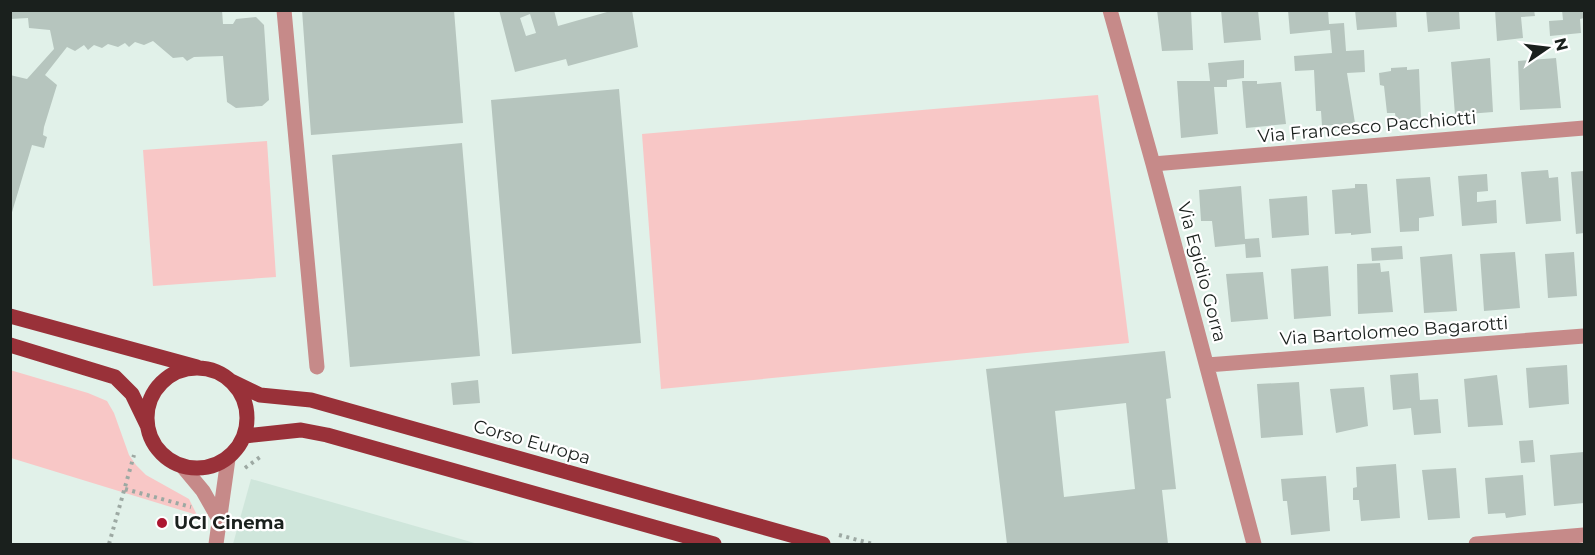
<svg xmlns="http://www.w3.org/2000/svg" width="1595" height="555" font-family="Montserrat,sans-serif">
	<rect width="100%" height="100%" fill="#e1f1e9"/>
	<path fill="#cfe6db" d="M251 479 478 544H233Z"/>
	<path fill="#f8c7c6" d="M1098 95 1129 343 661 389 642 134Z
		M267 141 276 277 153 286 143 150Z
		M10 370 88 393 107 401 114 413 129 455 136 465 146 475 189 499 197 515 11 458Z"/>
	<path fill="#b6c5be" fill-rule="evenodd" d="M10 10H222L223 24H233L236 19 256 17 264 25 269 100 262 106 236 108 227 102 223 56 194 57 187 61 183 57 173 58 153 41 144 45 135 42 129 47 125 43 118 47 108 44 102 48 94 45 88 50 84 45 75 51 67 47 45 75 57 85 44 127 43 135 47 137 44 148 32 145 10 219V75L27 79 54 49 50 30 29 28 28 18 10 19Z
		M302 10H454L463 123 311 135Z
		M499 10H554L558 26 614 10H632L638 47 568 66 566 59 515 72ZM530 14 536 33 526 36 520 18Z
		M1157 10H1191L1193 50 1162 51Z
		M1221 10H1258L1261 40 1224 43Z
		M1288 10H1328L1329 24 1344 23 1346 51 1364 50 1365 72 1347 73 1355 123 1322 126 1321 111H1316L1314 70 1295 71 1294 56 1332 53 1330 30 1290 34Z
		M1355 10H1396L1397 27 1357 30Z
		M1426 10H1459L1460 29 1428 32Z
		M1495 10H1534L1535 16 1521 17 1523 38 1497 41Z
		M1562 10H1584V18L1580 19 1581 33 1550 36 1549 21 1563 20Z
		M1490 58 1493 112 1455 115 1451 62Z
		M1556 58 1561 108 1520 110 1518 61Z
		M1244 60V78L1227 80V87H1214L1218 134 1181 138 1177 81H1210L1208 63Z
		M1407 67V70L1419 69 1421 118 1396 120 1395 113H1387L1384 86 1380 85 1379 73 1391 71V68Z
		M1242 81H1257V84L1281 82 1286 124 1246 128Z
		M619 89 641 343 512 354 491 100Z
		M462 143 480 356 350 367 332 155Z
		M1548 170 1549 178 1558 177 1561 221 1526 224 1521 172Z
		M1584 171V233L1576 234 1571 172Z
		M1487 174 1488 191 1477 192V202L1496 200 1497 223 1462 226 1458 176Z
		M1430 177 1434 216 1419 218V231L1400 232 1396 179Z
		M1355 184H1367L1371 233 1351 235V233L1335 234 1332 190 1355 188Z
		M1241 186 1245 239 1259 238 1261 257 1246 258 1245 244 1215 247 1212 221H1201L1199 190Z
		M1307 196 1309 235 1272 238 1269 199Z
		M1402 246 1403 259 1372 261 1371 248Z
		M1515 252 1520 308 1484 311 1480 254Z
		M1574 252 1577 296 1548 298 1545 254Z
		M1452 254 1457 311 1424 313 1420 257Z
		M1380 263 1381 272 1389 271 1393 312 1358 314 1357 264Z
		M1328 266 1331 316 1294 319 1291 269Z
		M1263 272 1268 319 1231 322 1226 274Z
		M1165 351 1171 398 1166 399 1176 489 1162 490 1168 544H1007L986 369ZM1126 403 1135 489 1064 497 1055 411Z
		M1567 365 1569 404 1529 408 1526 368Z
		M1418 373 1420 400 1438 399 1441 433 1414 435 1411 408 1393 410 1390 375Z
		M1497 375 1503 425 1468 427 1464 379Z
		M478 380 480 403 453 405 451 383Z
		M1299 382 1303 435 1261 438 1257 384Z
		M1364 387 1368 426 1336 433 1330 389Z
		M1533 440 1535 462 1521 463 1519 441Z
		M1584 452V503L1554 506 1550 455Z
		M1396 464 1400 518 1361 521 1359 500H1353V488L1357 487 1356 467Z
		M1456 468 1460 518 1428 520 1422 470Z
		M1523 475 1526 515 1506 518 1505 513 1488 514 1485 478Z
		M1326 476 1330 531 1291 535 1287 501H1283L1281 479Z"/>
	<g fill="none" stroke-linecap="round" stroke-linejoin="round">
		<path stroke="#9da9a3" stroke-width="4" stroke-dasharray="3 4.5" stroke-linecap="butt" d="M245 468 263 455
			M125 489 191 507
			M839 535 873 544
			M109 544 134 455"/>
		<path stroke="#c68a89" stroke-width="15" d="M284 10 317 367
			M1110 10 1153 164 1254 544
			M1153 164 1584 128
			M1207 365 1584 336
			M183 467 203 491 220 521
			M216 544 228 459
			M1476 544 1584 535"/>
		<path stroke="#993139" stroke-width="15" d="M10 316 197 367
			M10 345 115 377 132 394 147 425
			M147 418a50 50 0 1 1 100 0a50 50 0 1 1-100 0Z
			M231 381 260 395 311 400 823 544
			M245 436 301 430 327 435 714 544"/>
	</g>
	<circle fill="#ac1630" stroke="#fff" stroke-width="2" cx="162" cy="523" r="6"/>
	<g text-anchor="middle" stroke-width="4.5" stroke-linejoin="round" paint-order="stroke">
		<g font-size="18" fill="#1a201d" stroke="#fff">
			<text transform="translate(1367 127) rotate(-5)" y="6">Via Francesco Pacchiotti</text>
			<text transform="translate(1202 272) rotate(75)" y="6">Via Egidio Gorra</text>
			<text transform="translate(1394 331) rotate(-4)" y="6">Via Bartolomeo Bagarotti</text>
			<text transform="translate(532 442) rotate(16)" y="6">Corso Europa</text>
		</g>
		<g font-size="18" font-weight="bold" fill="#1a201d" stroke="#fff" text-anchor="start">
			<text x="174" y="529">UCI Cinema</text>
		</g>
	</g>
	<rect width="1595" height="555" fill="none" stroke="#1a201d" stroke-width="24"/>
	<g transform="translate(1547 48) rotate(76)" stroke="#ffffff" stroke-width="4.5" paint-order="stroke">
	<path d="M0-4.5L10 22L0 15L-10 22Z" fill="#1a201d"/>
	<text y="-9" font-size="16" font-weight="bold" text-anchor="middle" fill="#1a201d">N</text>
	</g>
</svg>
